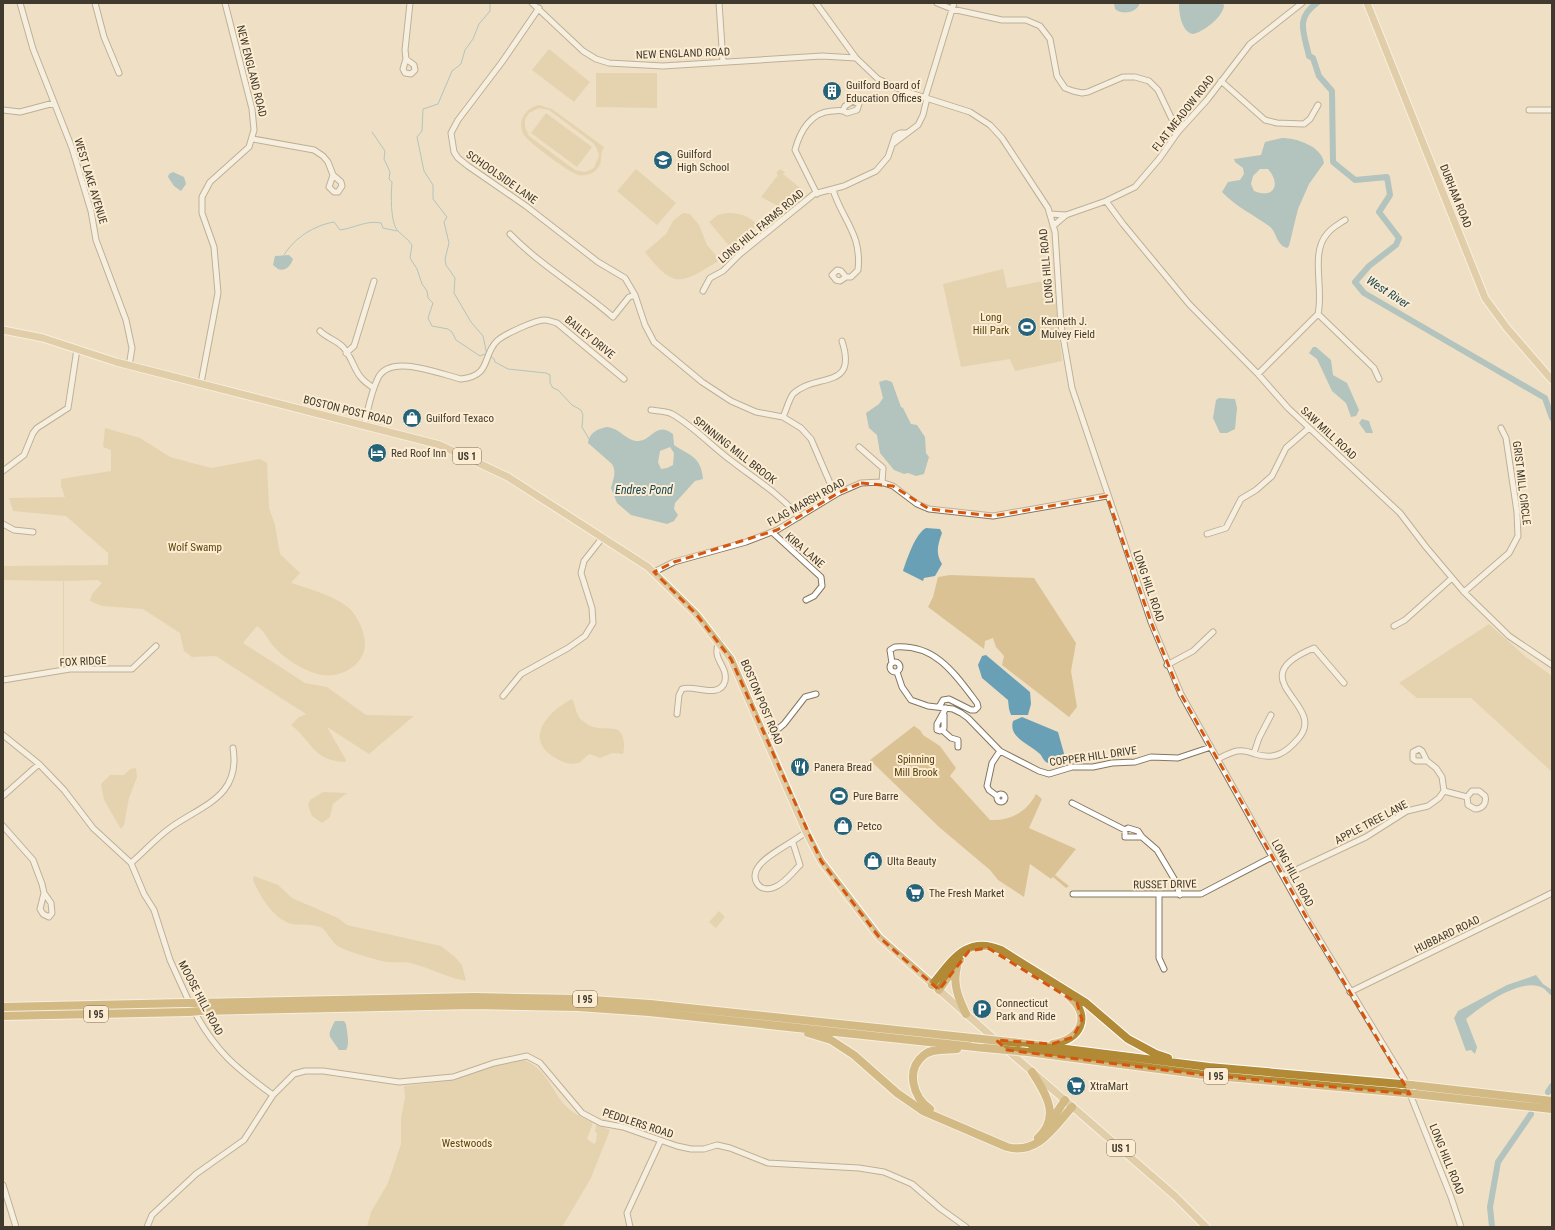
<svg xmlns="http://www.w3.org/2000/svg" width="1555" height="1230" font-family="'Roboto Condensed',sans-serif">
	<rect width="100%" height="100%" fill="#efe0c5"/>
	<path fill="#dac295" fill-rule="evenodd" d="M549 49 590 82 574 102 532 70Z
		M596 73H657V108L596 107Z
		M539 105 552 109 604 147C598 155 606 165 592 173 588 175 582 176 578 175 570 173 528 142 524 135 516 122 526 107 539 105ZM539 108 549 110 593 143 597 149 599 156 594 168 585 172 575 170 529 136 525 127V119L529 113Z
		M546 113 592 147 577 167 531 133Z
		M636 169 676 203 657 225 617 191Z
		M780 169 785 172 783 174 804 191 788 205 780 207 761 197 778 175 776 173Z
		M683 213 690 214 699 225 707 245 720 260C682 283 675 291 645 252L666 234 673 221Z
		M727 213C739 213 749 215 757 225L731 248 709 222 718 215Z
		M1003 269 1007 288 1053 279 1062 361 1015 371 1010 359 961 367 943 284Z
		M105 428 140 438 170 457 211 468 260 459 267 463 269 508 275 525 280 554 300 573 291 583C307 588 338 597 350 609 359 618 368 638 364 651 358 671 333 680 314 673 300 668 287 660 276 649 268 641 266 632 257 626L243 643 305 683 327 687 366 715 414 716 369 754 327 727 346 760 345 762C313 761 312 741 291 725L299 717 306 714 216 656 192 657 184 651 180 633 143 609 102 606 90 601 92 594 102 583 98 580 64 581V669L63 670V581L3 580V566L108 565V553L66 516 13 511 9 498 65 497 61 486V479L111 471V450L103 447Z
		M950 575 1034 578 1076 643 1071 671 1077 707 1069 717 1002 665 1004 656 996 647 993 638 985 641 984 649 928 607 933 597 938 577Z
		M1489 624 1526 657 1552 676V772L1471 698H1417L1399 683Z
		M572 699C576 706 576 717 583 721 595 731 604 727 615 729 625 731 625 747 623 754L612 753 600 758 590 754C585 756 582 762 578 763 572 765 565 763 559 760 522 742 545 713 572 699Z
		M914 726 920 730 923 735 940 746 956 768 950 776 990 820C1010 821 1027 812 1036 794L1042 799 1029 828 1076 849 1055 875 1069 886 1066 888 1053 877 1051 879 1030 864 1024 897 998 880 990 870 939 827 870 760Z
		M136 768 137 777 129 798 124 825 121 829 104 800 101 784 110 775H124L130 769Z
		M323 792 347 793 333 804 330 817 322 823 312 816 308 805 310 800Z
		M254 876 278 885 292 898 338 918 347 925 441 946 455 957 462 965 466 981C448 978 432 969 414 964 406 961 396 963 387 962 379 961 345 951 338 946 331 942 328 932 322 928 313 923 301 926 292 924 273 919 260 896 253 880Z
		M719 911 725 917 716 928 709 922Z
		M524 1060C549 1070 551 1093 569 1109 580 1118 597 1124 610 1130L591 1178 562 1227H367L371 1212 388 1183 401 1144V1118L405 1098 404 1086 447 1081 500 1064ZM593 1123 596 1124 595 1132 597 1133 596 1142 594 1144 587 1139Z"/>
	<path fill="#6aa0b5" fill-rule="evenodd" d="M1114 3H1139V5C1135 13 1122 15 1115 9Z
		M1179 3H1221L1224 5C1224 16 1203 33 1192 34 1181 30 1179 13 1179 3Z
		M1282 138C1296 138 1322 146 1324 163L1309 184 1298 209 1289 246 1287 248C1276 245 1277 232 1269 226 1254 215 1236 207 1222 192L1228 182 1240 180 1244 174 1243 168 1235 162 1234 159 1261 155 1265 142ZM1260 169H1268C1282 185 1273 199 1254 191L1251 184 1253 176Z
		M173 172 184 177 186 184 181 191 174 186 168 177 169 174Z
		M289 255 293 259C291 265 286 272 278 269 276 268 275 266 273 265L275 256Z
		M1313 347H1316L1331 360 1333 375 1347 383 1359 410 1356 416 1351 417 1346 403 1332 391 1317 359 1309 353Z
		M886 380 892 382 901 407 903 408 911 424 917 425 925 437 926 453 929 457 924 474 916 476 908 473 904 474 894 470 880 453 877 435 869 428 866 413 879 404 883 398 879 382Z
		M1219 398 1235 399 1237 408 1235 429 1227 433H1220L1213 418 1216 400Z
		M1362 419 1369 421 1373 433H1366L1359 423Z
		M607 427C620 428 627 442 639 441 652 440 656 421 673 434L674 445C690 456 701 456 703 479L695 481 675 503 674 509 678 515 674 521 667 524 631 515 617 503 611 488C613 479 617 473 612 464L588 443C589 432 598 429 607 427ZM670 447 674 453 673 465 667 468 661 469 658 462 660 451Z
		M926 528 940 529 942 533C938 544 935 553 942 564L935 576 924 578 923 581 903 571C907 559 915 534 926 528Z
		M986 655 1030 692 1031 704 1028 715H1011L1009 709 1008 700 982 678 978 665 982 656Z
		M1022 717 1058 732 1065 757 1064 762C1059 764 1053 765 1048 763 1043 761 1043 757 1040 754 1030 744 1008 738 1013 721Z
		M1536 975 1543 984 1552 990V996C1549 994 1546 990 1543 988 1522 976 1481 1006 1466 1019L1477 1047 1475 1054 1471 1050 1466 1051 1454 1018 1458 1011 1507 985Z
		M335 1021H344L346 1024C347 1032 350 1044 346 1050H339C329 1034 326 1038 335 1021Z"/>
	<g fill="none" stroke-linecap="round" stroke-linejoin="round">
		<path stroke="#6aa0b5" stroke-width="1" d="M372 132 385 151 384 159 390 172 389 179 392 182C391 193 390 223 398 231 403 236 408 239 412 245L410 258 417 269 422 284 427 291 428 298 433 303 428 318 432 326 448 329 452 332 456 340 480 356 485 354
			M284 255C294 238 315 225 334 222L340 230C354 228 367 220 381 223L383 228 397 231
			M487 355 483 336 471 322 454 293 455 278 446 265 445 259 449 243 444 222 447 217 433 199V185L424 171 417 137 422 131 423 109 438 104 452 71 461 64 465 50 473 39 479 24 490 11V3
			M490 356 494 359 495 362 508 369 546 373 550 375V383L553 388 558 390 572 405 581 410 583 415 582 427 589 439"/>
		<path stroke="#6aa0b5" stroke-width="6" d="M1317 3C1295 18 1304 33 1309 56L1313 58 1319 76 1332 91 1333 162 1355 180 1387 177 1390 195 1379 212 1399 238 1396 245 1369 266 1355 282 1364 293 1545 398 1552 418
			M1548 1092 1552 1086
			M1492 1227 1490 1207 1498 1162 1531 1114"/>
		<g stroke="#84765e" stroke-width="7">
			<path id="minor" d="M20 3 33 49 72 148 91 211 96 240 126 320 132 348 129 366
				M95 3 104 37 119 73
				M532 3 583 51 596 59 609 63 663 66 822 56 856 58
				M719 3 723 62
				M816 3 856 58 878 79 904 91 970 112 990 125 1002 138 1048 208 1055 232 1061 325 1072 388 1151 622 1181 694 1307 919 1404 1079 1451 1197 1461 1227
				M937 3 952 9 1002 20H1026L1040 26 1050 39 1057 76 1065 88 1073 91 1082 93 1088 92 1123 77H1135L1149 81 1158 90 1178 132
				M539 8 502 62 458 120 451 133 454 152 458 158 468 166 526 206 598 262 625 278 635 295 645 325 654 342 702 382 731 401 756 412 783 417 801 428 811 439 830 483 838 493
				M406 59 414 65 415 70 411 74 405 73 403 69 406 59 405 50 410 3
				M1221 81 1265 120 1277 123 1304 124 1310 119 1318 105
				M925 98 954 3
				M3 110 20 112 54 103
				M1529 110H1552
				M253 139 314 150 323 156 328 162 333 175 329 187 334 192H338L342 186 341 182 333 175
				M894 143 918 125 923 115 927 98
				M833 190C843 221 862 234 858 270L851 277H846L841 271 837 270 832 275 836 280 840 281 846 277
				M817 194 795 150C800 131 811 112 832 111 838 111 842 109 847 113L857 110 859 104 853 101 845 106 843 110
				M1106 201 1123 224 1189 304 1258 374 1288 408 1400 513 1426 547 1464 592 1509 636 1552 665
				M1050 214 1066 215 1106 201 1135 187 1159 159 1178 132 1207 100 1250 44 1302 3
				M1053 226 1066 215
				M510 234C541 266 580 288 613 317L629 297 635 295
				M703 291 710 278 723 271 740 254 814 194 844 186 876 171 888 157 895 136 900 133H906
				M1318 314 1374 368 1379 379
				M320 331C327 338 336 340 343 347 357 364 352 375 374 388
				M346 353 354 346 374 281
				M1258 374 1318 314C1324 289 1310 253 1327 234 1331 228 1339 224 1345 220
				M201 383 218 293 214 247 202 213V197L210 182 249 147 254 130 252 109 225 3
				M651 410C658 411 667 411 672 414 695 427 712 447 733 462 755 479 781 495 799 517
				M783 417C786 411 789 399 793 394 816 372 858 391 842 341
				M364 425C368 410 371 392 378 378 390 353 440 374 461 379 492 376 482 355 497 341 503 335 537 319 545 320 549 320 553 322 557 323L624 379
				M859 447 883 468 882 483
				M3 471 24 455 33 433 37 428 68 408 77 349
				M3 524 14 530 33 532
				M772 532 821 577 822 586 814 596 806 600
				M1207 534 1226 528 1241 499 1256 490 1272 476 1286 448 1309 428
				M654 572 674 562 746 542 777 530 838 493 861 483 881 482 893 486 917 504 929 509 993 516 1107 496
				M1464 592 1509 553 1518 536 1517 512 1506 438 1501 428
				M1394 626 1405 620 1452 578
				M890 667a5 5 0 1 1 10 0a5 5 0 1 1-10 0Z
				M892 663 890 650 895 647C936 644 955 674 977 703L978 707 975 710H971L949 699 943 700 939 707
				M1167 665 1193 651 1213 632
				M897 672 902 687 911 700 928 706 953 709 961 713 968 718 1000 751 1039 771 1049 774 1072 767H1093L1112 763 1135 762 1151 757 1178 758 1211 747
				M3 680 70 669H132L156 646
				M503 696 521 674 568 648 585 636 593 623 592 608 581 573 584 561 603 537
				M677 714 679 695 682 689C693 684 720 700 725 681 728 665 711 660 719 642
				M944 715V728L940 731 937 730V724L946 708
				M942 730 951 738 958 740V747
				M3 735 39 764 64 790 93 828 131 863 144 894 154 910 170 960 190 1004
				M766 739 784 724 805 697 816 694
				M1254 753 1259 738 1271 715
				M1218 759C1224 756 1231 752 1237 751 1243 750 1250 752 1255 754 1274 760 1285 754 1298 739 1330 704 1236 680 1314 648L1344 683
				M1427 761H1416L1413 759V752L1419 749 1422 751 1427 761 1436 768 1442 777 1444 791
				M997 798a4 4 0 1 1 8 0a4 4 0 1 1-8 0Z
				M3 796 39 764
				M997 796 989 790 987 786 992 763 1000 751
				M1072 803 1125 830 1128 828 1138 831 1142 837 1157 850 1176 882 1180 895
				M3 826 33 860 42 884 44 893 51 903 52 913 49 917 43 914 40 909 44 893
				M1125 830V837H1142
				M793 843 800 865C792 873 785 883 775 887 759 894 749 878 759 866 766 855 794 842 806 832
				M131 863C144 852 156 838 170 828 202 805 241 797 233 748
				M1283 876 1366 837 1407 811 1428 806 1439 798 1444 791 1467 797 1468 805 1475 809C1482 809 1487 804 1485 796L1479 791H1472L1467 797
				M1073 894H1201L1272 857
				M1159 895V958L1164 969
				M1350 992 1552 893
				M194 1011C216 1052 236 1068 273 1095
				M3 1185 16 1227
				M147 1227 152 1215 196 1174 244 1140 273 1095 294 1074 305 1071H323L399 1082 453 1077 494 1063 527 1056 540 1063 582 1113 601 1123 623 1127 677 1146 691 1149H704L717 1145 730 1148 768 1163 859 1168 884 1172 912 1184 941 1209 966 1227
				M630 1227 627 1213 660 1142"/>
		</g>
		<g stroke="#fff" stroke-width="9">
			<path id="major" d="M1367 3 1485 298 1507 328 1552 380
				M3 330 43 338 116 362 440 445 508 477 648 567 696 614 731 659 806 832 821 861 879 937 998 1042
				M1006 1049 1175 1196 1206 1227"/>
		</g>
		<g stroke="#fff" stroke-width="10">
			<path id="highway" d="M957 967C952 984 959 999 966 1014
				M932 985C952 961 966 935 1001 950L1086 1003 1128 1039 1156 1054 1168 1058
				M939 990 960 960
				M196 1003 474 997 578 999 650 1004 972 1038
				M3 1007 185 1003
				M200 1011 474 1005 578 1007 649 1012 985 1048
				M3 1016 189 1012
				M808 1033 831 1040 854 1055 897 1093 923 1111 1007 1147C1038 1155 1054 1127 1072 1107
				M1019 1043 1209 1067 1401 1084
				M1053 1044C1080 1040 1092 1017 1070 997
				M1028 1052 1205 1075 1405 1093
				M1032 1072C1046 1094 1061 1116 1038 1138
				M1411 1085 1552 1101
				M1415 1094 1552 1109
				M930 1109C913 1097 905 1070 924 1055 932 1048 947 1050 957 1049
				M1049 1124 1065 1100"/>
		</g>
		<use href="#minor" stroke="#fff" stroke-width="5"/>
		<use href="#major" stroke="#d1b986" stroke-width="7"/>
		<use href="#highway" stroke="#b28a36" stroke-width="8"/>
		<g stroke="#fff" stroke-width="10" stroke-linecap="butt">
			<path id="highway-bridge" d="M185 1003H196
				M189 1012 200 1011
				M972 1038 1019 1043
				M985 1048 1028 1052
				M1401 1084 1411 1085
				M1405 1093 1415 1094"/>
		</g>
		<use href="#highway-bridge" stroke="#b28a36" stroke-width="8"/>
	</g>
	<path d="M0 0H1555V1230H0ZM861 483 893 486 929 509 993 516 1107 496 1151 622 1178 689 1318 938 1410 1094 1205 1075 1007 1050 996 1040 1052 1044 1073 1037 1082 1020 1077 1003 988 948 969 951 939 990 879 937 821 861 731 659 696 614 654 572 674 562 777 530 838 493Z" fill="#efe0c5" fill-opacity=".55" fill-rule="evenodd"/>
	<path fill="none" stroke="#d7560f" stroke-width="3" stroke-dasharray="8 5" stroke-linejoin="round" d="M861 483 893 486 929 509 993 516 1107 496 1151 622 1178 689 1318 938 1410 1094 1205 1075 1007 1050 996 1040 1052 1044 1073 1037 1082 1020 1077 1003 988 948 969 951 939 990 879 937 821 861 731 659 696 614 654 572 674 562 777 530 838 493Z"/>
	<defs>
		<g id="building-disc" transform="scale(1)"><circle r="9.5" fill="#246379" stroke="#fcedd2"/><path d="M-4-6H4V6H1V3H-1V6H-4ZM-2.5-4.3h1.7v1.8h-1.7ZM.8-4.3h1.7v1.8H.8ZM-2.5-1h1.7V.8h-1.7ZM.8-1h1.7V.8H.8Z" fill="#fff"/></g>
		<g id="school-disc" transform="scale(1)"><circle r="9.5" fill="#246379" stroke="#fcedd2"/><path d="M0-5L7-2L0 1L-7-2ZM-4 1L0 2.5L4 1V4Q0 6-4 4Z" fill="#fff"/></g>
		<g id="stadium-disc" transform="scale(1)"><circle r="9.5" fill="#246379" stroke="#fcedd2"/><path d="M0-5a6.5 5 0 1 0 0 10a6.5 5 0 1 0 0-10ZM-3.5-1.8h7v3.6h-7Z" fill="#fff"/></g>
		<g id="shop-disc" transform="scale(1)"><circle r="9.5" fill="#246379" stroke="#fcedd2"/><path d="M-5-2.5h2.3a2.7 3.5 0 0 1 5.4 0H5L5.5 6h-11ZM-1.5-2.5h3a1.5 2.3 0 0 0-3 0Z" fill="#fff"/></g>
		<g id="hotel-disc" transform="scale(1)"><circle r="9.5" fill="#246379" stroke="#fcedd2"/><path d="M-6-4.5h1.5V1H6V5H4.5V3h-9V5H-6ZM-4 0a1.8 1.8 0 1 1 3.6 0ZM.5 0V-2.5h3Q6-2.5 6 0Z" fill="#fff"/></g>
		<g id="restaurant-disc" transform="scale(1)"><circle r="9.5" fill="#246379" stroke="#fcedd2"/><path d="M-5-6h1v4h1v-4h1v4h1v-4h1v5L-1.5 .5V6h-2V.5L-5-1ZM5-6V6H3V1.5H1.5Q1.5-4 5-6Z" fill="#fff"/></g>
		<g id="supermarket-disc" transform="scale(1)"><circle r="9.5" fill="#246379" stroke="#fcedd2"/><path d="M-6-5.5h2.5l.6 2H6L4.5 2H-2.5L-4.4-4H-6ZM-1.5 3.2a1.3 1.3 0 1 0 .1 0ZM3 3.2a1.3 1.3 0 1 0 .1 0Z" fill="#fff"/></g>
		<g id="parking-disc" transform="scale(1)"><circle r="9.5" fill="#246379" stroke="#fcedd2"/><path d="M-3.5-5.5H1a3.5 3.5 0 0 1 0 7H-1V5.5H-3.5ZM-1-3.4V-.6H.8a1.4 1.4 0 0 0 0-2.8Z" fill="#fff"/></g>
	</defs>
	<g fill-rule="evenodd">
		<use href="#building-disc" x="832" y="91"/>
		<use href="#school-disc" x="663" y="160"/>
		<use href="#stadium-disc" x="1027" y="327"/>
		<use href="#shop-disc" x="412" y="418"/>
		<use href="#hotel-disc" x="377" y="453"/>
		<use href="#restaurant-disc" x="800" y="767"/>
		<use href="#stadium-disc" x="839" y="796"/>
		<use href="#shop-disc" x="843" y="826"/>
		<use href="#shop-disc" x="873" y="861"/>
		<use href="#supermarket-disc" x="915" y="893"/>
		<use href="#parking-disc" x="982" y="1009"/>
		<use href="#supermarket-disc" x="1076" y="1086"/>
	</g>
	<g text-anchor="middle" stroke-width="4" stroke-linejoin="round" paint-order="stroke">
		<g fill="#fcedd2" stroke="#786f5f" stroke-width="1">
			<rect x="453" y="448" width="28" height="16" rx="3"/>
			<rect x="573" y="991" width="24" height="16" rx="3"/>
			<rect x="84" y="1006" width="24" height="16" rx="3"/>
			<rect x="1204" y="1068" width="24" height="16" rx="3"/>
			<rect x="1107" y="1140" width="28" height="16" rx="3"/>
		</g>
		<g font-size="10" font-weight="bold" fill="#3f392e">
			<text x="467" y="460">US 1</text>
			<text x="585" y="1003">I 95</text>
			<text x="96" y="1018">I 95</text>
			<text x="1216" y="1080">I 95</text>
			<text x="1121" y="1152">US 1</text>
		</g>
		<g font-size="11" fill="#3f392e" stroke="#fcedd2">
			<text transform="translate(683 53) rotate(-2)" y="4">NEW ENGLAND ROAD</text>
			<text transform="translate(252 71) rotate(76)" y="4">NEW ENGLAND ROAD</text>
			<text transform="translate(1183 113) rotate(-52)" y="4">FLAT MEADOW ROAD</text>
			<text transform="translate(502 177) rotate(35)" y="4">SCHOOLSIDE LANE</text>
			<text transform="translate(91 181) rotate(73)" y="4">WEST LAKE AVENUE</text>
			<text transform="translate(1456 196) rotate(68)" y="4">DURHAM ROAD</text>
			<text transform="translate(761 226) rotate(-40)" y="4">LONG HILL FARMS ROAD</text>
			<text transform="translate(1046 266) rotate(-95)" y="4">LONG HILL ROAD</text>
			<text transform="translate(590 337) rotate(39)" y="4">BAILEY DRIVE</text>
			<text transform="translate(348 410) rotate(14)" y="4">BOSTON POST ROAD</text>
			<text transform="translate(1329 433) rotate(43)" y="4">SAW MILL ROAD</text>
			<text transform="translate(735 450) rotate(38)" y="4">SPINNING MILL BROOK</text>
			<text transform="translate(1522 483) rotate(83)" y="4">GRIST MILL CIRCLE</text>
			<text transform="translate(806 502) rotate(-29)" y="4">FLAG MARSH ROAD</text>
			<text transform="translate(805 550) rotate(41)" y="4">KIRA LANE</text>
			<text transform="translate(1149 586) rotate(71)" y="4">LONG HILL ROAD</text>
			<text transform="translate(83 661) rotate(-3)" y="4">FOX RIDGE</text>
			<text transform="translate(762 702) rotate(67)" y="4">BOSTON POST ROAD</text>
			<text transform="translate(1093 756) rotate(-8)" y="4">COPPER HILL DRIVE</text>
			<text transform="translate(1371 822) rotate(-28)" y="4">APPLE TREE LANE</text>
			<text transform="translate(1293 873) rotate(61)" y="4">LONG HILL ROAD</text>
			<text transform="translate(1165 884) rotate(-1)" y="4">RUSSET DRIVE</text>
			<text transform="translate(1447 934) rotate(-26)" y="4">HUBBARD ROAD</text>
			<text transform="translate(201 998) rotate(62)" y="4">MOOSE HILL ROAD</text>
			<text transform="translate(638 1123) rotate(18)" y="4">PEDDLERS ROAD</text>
			<text transform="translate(1447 1159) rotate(68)" y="4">LONG HILL ROAD</text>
		</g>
		<g font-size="11" fill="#3f392e" stroke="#fcedd2" text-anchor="start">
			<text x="846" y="89">Guilford Board of<tspan x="846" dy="13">Education Offices</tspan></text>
			<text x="677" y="158">Guilford<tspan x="677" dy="13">High School</tspan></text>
			<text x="1041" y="325">Kenneth J.<tspan x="1041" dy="13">Mulvey Field</tspan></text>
			<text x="426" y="422">Guilford Texaco</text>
			<text x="391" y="457">Red Roof Inn</text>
			<text x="814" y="771">Panera Bread</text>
			<text x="853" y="800">Pure Barre</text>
			<text x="857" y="830">Petco</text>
			<text x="887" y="865">Ulta Beauty</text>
			<text x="929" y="897">The Fresh Market</text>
			<text x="996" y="1007">Connecticut<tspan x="996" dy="13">Park and Ride</tspan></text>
			<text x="1090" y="1090">XtraMart</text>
		</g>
		<g font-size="11" fill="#5d440d" stroke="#fcedd2">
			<text x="991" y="321">Long<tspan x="991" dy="13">Hill Park</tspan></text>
			<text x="195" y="551">Wolf Swamp</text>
			<text x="916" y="763">Spinning<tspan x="916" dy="13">Mill Brook</tspan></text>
			<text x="467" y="1147">Westwoods</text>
		</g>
		<g font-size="12" font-style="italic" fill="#194858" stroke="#fcedd2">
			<text transform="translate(1388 292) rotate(33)" y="4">West River</text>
			<text x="644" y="494">Endres Pond</text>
		</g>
	</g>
	<rect width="1555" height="1230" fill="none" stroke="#3f392e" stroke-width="8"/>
</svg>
